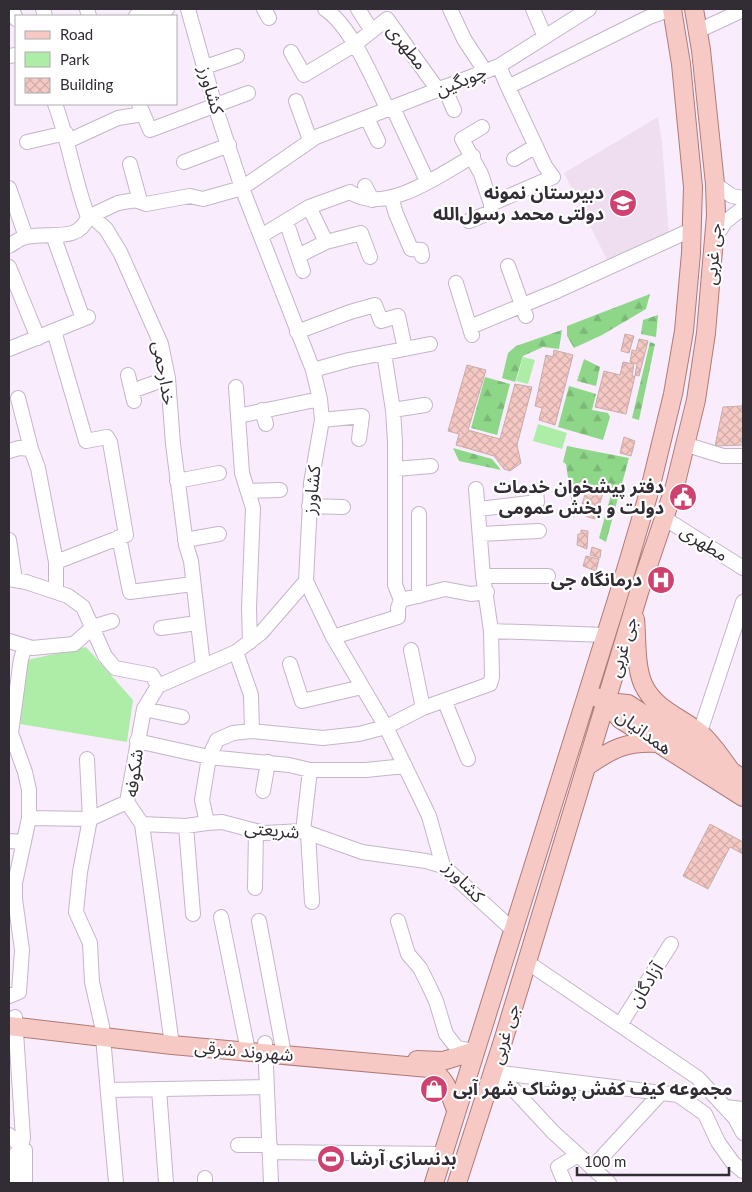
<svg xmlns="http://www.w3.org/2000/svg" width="752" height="1192" font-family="Lato,'Noto Sans Arabic',sans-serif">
	<defs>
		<pattern id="forest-firs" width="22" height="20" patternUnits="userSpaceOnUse" patternTransform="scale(1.25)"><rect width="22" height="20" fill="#8ed688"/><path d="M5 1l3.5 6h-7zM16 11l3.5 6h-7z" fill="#7bb876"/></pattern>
		<pattern id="building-cross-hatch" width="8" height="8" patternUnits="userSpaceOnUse" patternTransform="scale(1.25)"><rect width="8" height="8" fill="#f5c8c3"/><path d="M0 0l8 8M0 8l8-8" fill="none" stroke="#d2aca8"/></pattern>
	</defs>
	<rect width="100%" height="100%" fill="#f9edfd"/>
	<path fill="#efdeef" d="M658 117 662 142 669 234 609 264 564 173Z"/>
	<path fill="url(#forest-firs)" d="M650 294 646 309 602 335 574 348 567 336V326Z
		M658 315 656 337 641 334 643 320Z
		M562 330 559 349 543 347 523 356 515 382 502 378 508 353 516 346Z
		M650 342 655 344 639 420 632 418Z
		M584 359 600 367 596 386 577 381Z
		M485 377 510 384 497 435 471 428Z
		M569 386 596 394 592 410 608 413 610 417 603 440 558 427Z
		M567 446 629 458 606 542 599 538 612 491 580 482 574 519 566 464 563 462Z
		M453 448 492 459 501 470 459 461Z"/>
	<path fill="#aeeda8" d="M523 357 535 360 528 384 516 381Z
		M538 424 567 433 562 449 533 441Z
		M86 647 133 700 127 742 20 724 27 660Z"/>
	<path fill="url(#building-cross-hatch)" stroke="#c7adaa" d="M625 334 634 336 629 353 621 351Z
		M639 339 648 341 639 376 635 375 637 364 630 362 632 350 636 351Z
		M554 350 573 355 555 425 539 420 542 408 535 406 546 355 553 357Z
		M623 362 634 364 632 376H635L626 414 595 407 604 371 620 375Z
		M467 365 486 370 468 430 500 439 515 384 532 387 517 445 521 463 510 471 504 469 494 456 456 445 459 434 448 431Z
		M743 401V445L715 446 723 407 742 406Z
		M624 437 635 441 631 456 620 453Z
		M587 488 603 493 595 519 579 514Z
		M581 530 588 531 587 549 577 545 578 534H581Z
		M592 547 601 550 600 558 590 555Z
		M586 556 599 559 596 571 583 566Z
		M710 824 743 842V854L730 847 708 889 683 876Z"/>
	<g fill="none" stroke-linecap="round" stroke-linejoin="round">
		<g stroke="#c4b5c9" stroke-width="16">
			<path id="minor" d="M12 9 16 19
				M43 9 45 16
				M87 9 89 16
				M188 9 215 106 242 188 313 370 320 399 322 420 311 483 306 581 333 637 386 727 429 816 443 866 513 930
				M264 9 269 18
				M325 9C352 27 373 80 388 110
				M358 9 372 31
				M450 9 464 39 485 71
				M533 9 544 35
				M136 16 167 9
				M698 31 743 10
				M291 52 304 75 354 45 387 19 438 90
				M9 56 16 55
				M499 66 589 9
				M205 67 237 56
				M444 87 454 110
				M296 101 310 140
				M55 104C69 141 74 180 88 217L95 219 106 229 120 252 161 344 168 378 173 444 186 545 191 561 203 666
				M139 104 150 130 248 93
				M393 108 427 181
				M367 118 378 141
				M482 127 462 139 481 174 491 204 553 177 545 166 508 87
				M68 141 118 118 143 114
				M27 142 66 133
				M514 159 536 146
				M184 162 229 145
				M130 164 140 201
				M715 184 732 196 743 198
				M365 186 372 200
				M9 188 26 237
				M391 197 396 214 411 249 421 250 422 256
				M309 207 326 242
				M286 221 303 271
				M469 221 491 212V204
				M53 235 83 319
				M261 236 309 207 350 192C385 216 441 174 473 156
				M715 238 725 222 743 208
				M9 246C14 243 20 238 26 237 49 231 78 244 88 217L118 203 135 200 146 204 190 196 203 199 242 188 316 137 499 66 508 87 649 17 672 9
				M298 256 326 242 361 233 370 257
				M508 266 526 316
				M9 267 38 338
				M456 283 472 335
				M470 327 557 291 691 230
				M54 331 86 441 107 437 110 442 126 535 56 562
				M297 332 350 312 375 305 381 321 398 316 405 349
				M9 349 88 317
				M384 353 393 410 395 442V585L401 600
				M313 370 349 360 430 344
				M128 375 134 401
				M236 387 242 473 253 508 249 608 250 642
				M132 391 168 378
				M18 398 31 449
				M262 410 266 424
				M393 410 425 405
				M238 416 320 399
				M322 420 362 416 359 439
				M684 444 723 456H743
				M9 451 19 448 31 449 38 468 56 562V591
				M396 469 431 466
				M177 481 219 473
				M248 491 280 490
				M309 506 343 507
				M479 509 537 502 536 491
				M664 518 743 568
				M480 534 539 531
				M119 537 130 592 193 584
				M9 540 15 580
				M185 540 219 534
				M483 576H548
				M9 579 26 582 68 596 83 607 105 656 115 668 152 675 158 686 144 709 127 802 142 824 172 1045
				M419 596V514
				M161 628 197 623
				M491 631 606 635
				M333 637 398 617V608L401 600 445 589 471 594 487 592
				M9 641 32 648 74 644 93 627 112 621
				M411 650 423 708
				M236 652 251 695 252 731
				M290 664 302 701 362 687
				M158 686 236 652 261 633 306 581
				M445 702 468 759
				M144 709 182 717
				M700 732 743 602
				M137 741 209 757 202 800 207 823 222 822 264 833 303 831 362 852 426 861 443 866
				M87 759 90 819 80 872 76 912 90 943 92 982 102 1026 116 1183
				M405 766 366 770H310L289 765 209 757 217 740 233 733 252 731 323 738 359 734 386 727 423 708 490 684 492 677 491 631 483 576 476 489
				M263 791 268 762
				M29 818 90 819 127 802
				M142 824 186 826 207 823
				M186 826 193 914
				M303 831 310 770
				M308 833 312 902
				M9 841 24 842
				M255 888 256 831
				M221 917 248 1051
				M259 921 284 1054
				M398 921 408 954 420 968 429 986 436 1001 446 1034 457 1048 474 1051
				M527 962 698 1078 735 1118 743 1133
				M9 996 19 992 22 950 15 899V883L29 818V790L25 772 11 733 21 659 25 646
				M620 1025 671 944
				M265 1043 271 1183
				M493 1072 678 1095 705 1114 718 1142 733 1163 743 1171
				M493 1072 514 1090 553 1132 609 1183
				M159 1089 166 1183
				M109 1090 266 1087
				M725 1107 743 1109
				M9 1135 25 1150V1183
				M238 1145H270
				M270 1152 444 1154
				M592 1168 661 1093
				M205 1178V1183
				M13 1183 14 1157 21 1147 23 1138 15 1017
				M565 1183 558 1167 578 1155"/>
		</g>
		<g stroke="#af7b78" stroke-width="20">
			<path id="major" d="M635 619C637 639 635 665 643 684 655 710 679 716 700 733 712 743 722 759 731 771
				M596 697 606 702 628 704 743 779
				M606 702 620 719 743 797
				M587 766C612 749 626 741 658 743
				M9 1026 172 1045 429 1068C446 1078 449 1092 456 1110
				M417 1060 443 1061 475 1051
				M434 1183 620 590 650 489 673 394 684 331 691 253 693 187 681 64 672 9
				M457 1183 503 1041 640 589 675 486 696 400 706 333 716 215 715 184 701 50 694 9"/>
		</g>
		<use href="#minor" stroke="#fff" stroke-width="14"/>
		<use href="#major" stroke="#f7c9c4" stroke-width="18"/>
	</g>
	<defs>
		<g id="school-disc" transform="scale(1.4375)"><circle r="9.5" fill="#cf4270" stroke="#fff"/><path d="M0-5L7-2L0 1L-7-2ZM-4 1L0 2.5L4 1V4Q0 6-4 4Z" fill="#fff"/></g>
		<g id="civic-disc" transform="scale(1.4375)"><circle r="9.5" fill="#cf4270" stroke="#fff"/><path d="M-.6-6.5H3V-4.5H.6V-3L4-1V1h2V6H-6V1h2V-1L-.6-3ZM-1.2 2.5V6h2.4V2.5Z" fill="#fff"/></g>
		<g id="hospital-disc" transform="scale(1.4375)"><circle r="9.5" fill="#cf4270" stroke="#fff"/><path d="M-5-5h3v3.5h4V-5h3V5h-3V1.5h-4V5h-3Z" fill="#fff"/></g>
		<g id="shop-disc" transform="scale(1.4375)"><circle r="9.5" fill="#cf4270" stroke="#fff"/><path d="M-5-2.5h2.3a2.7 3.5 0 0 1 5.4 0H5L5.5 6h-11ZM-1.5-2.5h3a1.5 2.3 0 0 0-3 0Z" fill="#fff"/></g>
		<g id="stadium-disc" transform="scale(1.4375)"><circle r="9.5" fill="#cf4270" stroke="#fff"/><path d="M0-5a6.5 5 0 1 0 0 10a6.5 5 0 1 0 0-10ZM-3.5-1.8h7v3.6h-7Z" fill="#fff"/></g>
	</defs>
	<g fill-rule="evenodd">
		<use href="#school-disc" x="623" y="203"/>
		<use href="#civic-disc" x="683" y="497"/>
		<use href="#hospital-disc" x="661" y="580"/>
		<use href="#shop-disc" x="434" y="1089"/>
		<use href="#stadium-disc" x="331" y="1159"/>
	</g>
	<g text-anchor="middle" stroke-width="4.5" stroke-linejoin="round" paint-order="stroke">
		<g font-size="18" fill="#322c34" stroke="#fff">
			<text transform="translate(407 47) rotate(52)" y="6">مطهری</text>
			<text transform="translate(461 81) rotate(-22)" y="6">چوبگین</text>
			<text transform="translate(211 90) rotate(74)" y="6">کشاورز</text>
			<text transform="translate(713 254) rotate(-85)" y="6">جی غربی</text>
			<text transform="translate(164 373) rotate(80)" y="6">خدارحمی</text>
			<text transform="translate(312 490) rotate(-84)" y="6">کشاورز</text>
			<text transform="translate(704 543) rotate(32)" y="6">مطهری</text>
			<text transform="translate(623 647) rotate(-73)" y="6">جی غربی</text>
			<text transform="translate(644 732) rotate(36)" y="6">همدانیان</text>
			<text transform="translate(134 773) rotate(-83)" y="6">شکوفه</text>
			<text transform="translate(272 830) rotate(5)" y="6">شریعتی</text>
			<text transform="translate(464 882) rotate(46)" y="6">کشاورز</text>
			<text transform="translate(646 985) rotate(-58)" y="6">آزادگان</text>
			<text transform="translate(505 1034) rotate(-73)" y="6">جی غربی</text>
			<text transform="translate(244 1051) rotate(5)" y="6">شهروند شرقی</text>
		</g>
		<g font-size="18" font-weight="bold" fill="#322c34" stroke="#fff" text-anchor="end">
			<text x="604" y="199">دبیرستان نمونه<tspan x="604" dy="21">دولتی محمد رسول‌الله</tspan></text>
			<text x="664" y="493">دفتر پیشخوان خدمات<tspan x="664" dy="21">دولت و بخش عمومی</tspan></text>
			<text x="642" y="586">درمانگاه جی</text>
			<text x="453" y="1095" text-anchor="start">مجموعه کیف کفش پوشاک شهر آبی</text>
			<text x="350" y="1165" text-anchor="start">بدنسازی آرشا</text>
		</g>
	</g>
	<rect width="752" height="1192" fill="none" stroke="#322c34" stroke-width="20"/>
	<rect x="15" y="15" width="162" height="90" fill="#ffffff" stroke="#adabae"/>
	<rect x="25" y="31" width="25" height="8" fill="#f7c9c4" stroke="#adabae"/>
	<text x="60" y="40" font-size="15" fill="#322c34">Road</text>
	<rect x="25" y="52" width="25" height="15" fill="#aeeda8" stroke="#adabae"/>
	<text x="60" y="65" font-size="15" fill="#322c34">Park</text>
	<rect x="25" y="78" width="25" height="15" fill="url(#building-cross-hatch)" stroke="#adabae"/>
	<text x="60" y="90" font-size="15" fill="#322c34">Building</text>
	<path d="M577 1167v8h152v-8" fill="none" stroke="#322c34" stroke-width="2.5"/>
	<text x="584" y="1167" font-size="15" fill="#322c34" stroke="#ffffff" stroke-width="4" paint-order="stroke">100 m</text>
</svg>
